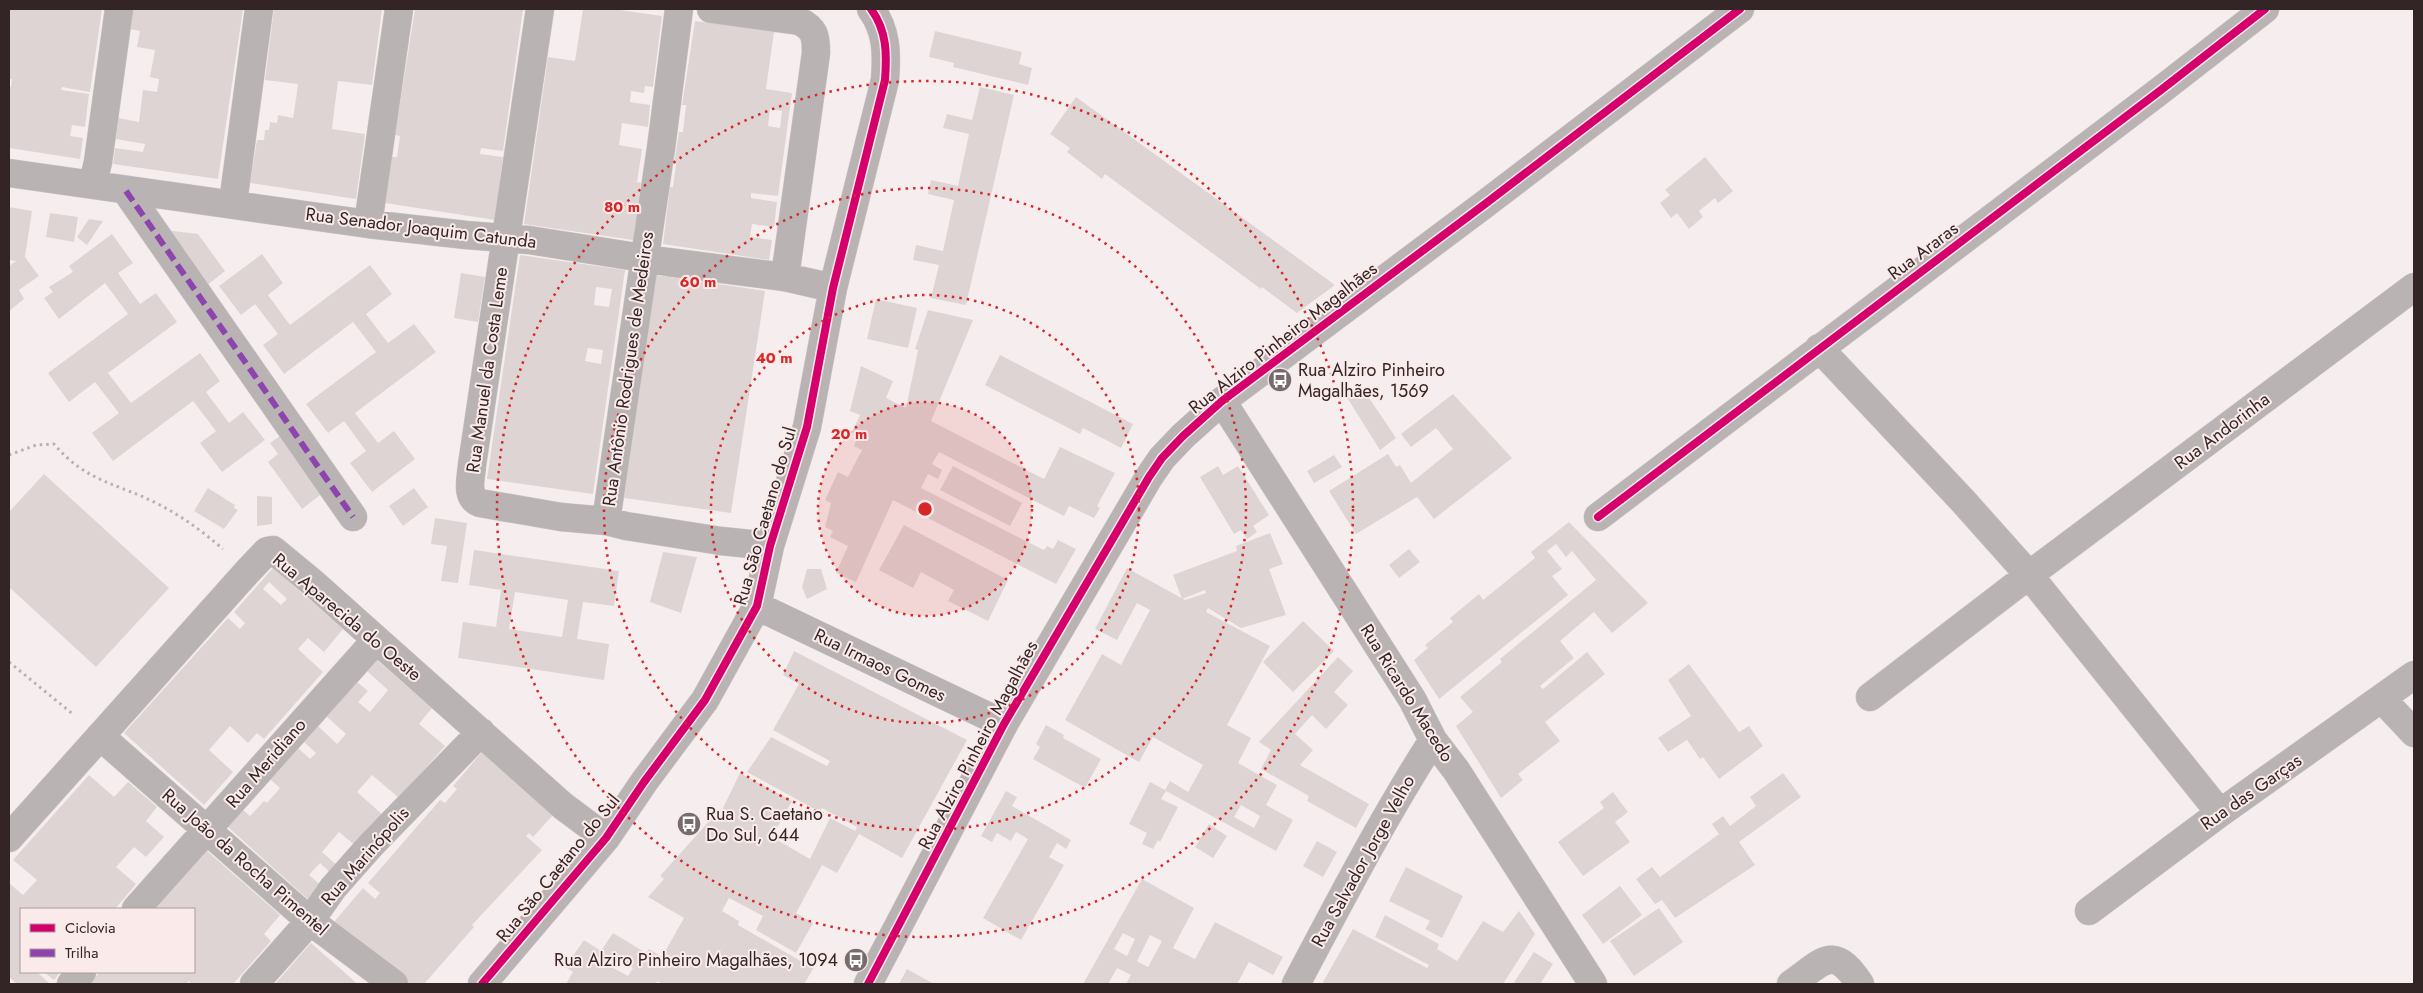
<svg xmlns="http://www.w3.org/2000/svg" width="2423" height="993" font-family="Jost,sans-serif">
	<rect width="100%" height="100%" fill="#f6eeee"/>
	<path fill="#dfd4d4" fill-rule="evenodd" d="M9 9H102L90 92 62 87 61 90 89 94 85 127 72 125 70 136 83 138 80 159 9 148V87H11L12 79H9Z
		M132 9H243L218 179 113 164 115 148 143 152 145 144 116 139 118 118 139 122 143 90 157 92 159 79 150 77 155 50 137 47 140 31 130 29Z
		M274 9H382L372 85 338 81 335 104 332 129 365 134 356 199 250 183 257 140H264L265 130H269L270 122 277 123 278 115 293 118 296 99 298 84 265 80Z
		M415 9H523L503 151 481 148 480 154 503 157 495 220 385 203 392 157H397L400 136 395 135Z
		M583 9H613L662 16 653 87 645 86 644 93 631 91 630 102 650 105 648 127 622 123 619 145 642 149 637 182 641 183 633 240 524 224 548 57 575 61Z
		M695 21 774 32 766 89 792 93 778 196 751 193V198L777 202 774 227 752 224 750 237 772 240 769 260 663 244 670 187H673L676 164H674L679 132H683L686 105H682ZM770 109 782 111 780 128 768 126Z
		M935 31 1022 52 1019 64 1032 68 1028 85 953 67 954 63 929 57Z
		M980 87 1014 95 966 305 931 298 939 265 913 260 916 245 943 251 954 200 928 194 931 180 958 186 969 134 943 128 947 114 972 120Z
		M1076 97 1335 285 1297 313 1262 287 1261 289 1105 174 1102 179 1067 152 1070 148 1050 134Z
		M1705 157 1733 191 1718 203 1715 198 1699 211 1703 217 1689 229 1677 213 1671 218 1660 203 1670 195 1665 190Z
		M9 207 32 211 25 257 39 276 19 290 24 299 9 311V266L16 261 9 260Z
		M50 213 78 217 74 242 46 237Z
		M89 219 103 221 87 245 77 237Z
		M165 230 198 234 225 271 206 286Z
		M112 234 133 263 118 273 140 304 156 293 177 322 108 373 131 403 200 353 220 381 206 392 229 423 243 412 265 440 222 472 200 443 216 431 193 401 113 461 92 433 119 413 95 382 69 402 48 373 128 314 105 283 59 319 44 298 53 292 49 287 73 272 69 266Z
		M262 254 283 283 268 295 290 325 370 265 392 294 366 314 388 343 414 324 436 352 355 413 378 443 394 431 415 459 372 492 350 463 366 451 344 421 328 433 306 404 376 352 353 322 284 374 263 345 278 334 255 304 241 315 219 286Z
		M520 255 625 270 593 494 487 479ZM596 287 612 289 609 307 594 305ZM588 348 603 350 601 364 585 361Z
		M461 273 485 277 478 322 454 318Z
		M656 275 765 291 731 513 624 498Z
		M876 299 917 308 908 348 867 339Z
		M928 310 973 320 931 421 1044 479 1060 447 1115 473 1097 506 1100 508 1094 518 1069 506 1064 516 939 452 932 464 942 470 938 479 928 474 921 488 1044 550 1047 546 1053 549 1058 540 1076 549 1056 584 893 500 856 582 836 573 848 546 830 537 833 531 825 527 831 503 825 500 838 472 848 477 862 450 854 446 858 435 852 432 860 415 850 411 861 366 893 381 886 398 906 408 918 350 915 349Z
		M1000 355 1133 424 1121 448 1083 428 1080 434 985 385Z
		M1361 386 1396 438 1380 450 1346 396Z
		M1453 394 1512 458 1434 519 1417 497 1356 534 1329 491 1388 454 1396 467 1400 465 1411 483 1453 449 1436 428 1411 447 1401 434Z
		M286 432 328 489 302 509 268 462 278 454 270 443Z
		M1334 455 1342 467 1314 483 1307 471Z
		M953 466 1022 503 1010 526 940 490Z
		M1218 466 1223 475 1238 466 1269 515 1253 526 1257 532 1247 539 1241 530 1234 534 1200 477Z
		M44 474 169 588 96 667 9 587V512Z
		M208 488 235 505 234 508 238 510 224 529 194 511Z
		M414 488 428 507 403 526 389 506Z
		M257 496 272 497V524L257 526Z
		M435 518 467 523 458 583 441 581 447 546 431 544Z
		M1569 522 1648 603 1612 633 1594 612 1560 641 1574 658 1540 686 1543 689 1587 652 1605 674 1545 722 1560 741 1518 774 1523 780 1501 798 1456 726 1473 712 1460 697 1502 662 1500 659 1596 580 1572 551 1566 557 1556 544 1547 551 1562 569 1552 576 1568 595 1439 699 1414 660 1428 648 1425 645 1453 622 1450 618 1479 594 1483 600 1535 558 1531 552Z
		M904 525 1008 580 988 621 948 601 954 590 921 572 913 588 879 570Z
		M1270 533 1283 564 1269 569 1286 615 1241 628 1208 608 1206 612 1270 646 1227 725 1251 738 1238 763 1277 785 1266 805 1293 820 1276 851 1166 791 1161 799 1178 807 1160 842 1158 840 1153 849 1142 844 1147 833 1129 824 1150 782 1165 790 1170 781 1188 792 1203 765 1153 737 1139 762 1065 720 1102 654 1121 665 1150 610 1137 603 1117 640 1095 629 1127 568 1185 600 1206 593 1205 590 1182 599 1173 575 1237 551 1236 546ZM1241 805 1260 816 1254 828 1234 817Z
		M1409 549 1420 562 1399 578 1389 565Z
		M474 550 619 571 614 606 583 602 577 639 609 644 604 680 458 658 463 622 496 627 501 590 469 585ZM515 592 568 600 562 637 509 629Z
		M663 552 697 557 681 613 650 602Z
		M273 568 343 629 324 652 308 638 298 649 323 672 264 739 257 733 248 743 230 726 209 750 233 772 204 805 124 733 228 618 240 629 245 623 234 612ZM269 582 287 599 281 605 263 589Z
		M807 569H821L827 589 807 599 802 587Z
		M1303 621 1334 651 1293 692 1263 662Z
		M794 651 967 740 902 858 859 834 837 873 822 865 796 913 813 923 796 953 756 930 763 916 729 898 722 911 739 921 738 925 804 963 806 959 816 964 804 984H663L657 981 656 984H566L573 972 565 967 584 940 601 951 613 933 646 953 649 949 662 957 684 918 648 897 664 879 660 876 720 809 722 810 740 773 792 801 772 837 810 859 830 818 855 831 857 827 822 808 820 812 747 772 771 737 827 766 830 761 773 730 799 684 783 675ZM611 956 633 968 628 976 606 964Z
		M1338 657 1353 671 1334 692 1348 705 1326 729 1312 715 1295 734 1313 750 1300 765 1369 804 1356 828 1307 801 1309 796 1261 769 1271 750 1259 742Z
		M377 660 432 708 419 724 445 746 399 798 372 775 357 792 384 816 357 847 339 832 322 852 339 867 333 875 320 863 309 875 322 886 310 901 228 827 243 810 250 816 264 801 267 803 280 788 270 779 298 748 310 759 316 753 304 742 318 726 337 744 346 734 326 716 357 682 368 691 358 702 370 712 388 690 367 671Z
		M1689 664 1739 732 1749 726 1763 746 1719 779 1703 757 1700 759 1687 740 1668 752 1658 738 1691 716 1668 680Z
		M1046 725 1064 735 1063 738 1101 759 1085 788 1033 759 1040 747 1036 744Z
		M482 752 553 815 533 837 529 833 526 836 542 850 472 925 474 927 424 984H402L334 922 363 888 375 899 380 893 368 883 440 800 445 803 457 789 453 786Z
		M1783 773 1801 797 1739 842 1755 865 1675 918 1662 900 1655 904 1636 879 1652 867 1660 877 1719 834 1712 824 1723 816 1730 826 1756 806 1750 797Z
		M89 775 114 797 128 782 157 807 146 821 164 837 146 857 134 847 116 867 136 884 115 909H21V972H37L50 984H17L9 977V883L23 895 37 880 13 860Z
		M1006 791 1017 797 1012 806 1071 840 1066 849 1057 843 1049 857 1064 865 1021 940 983 918 1028 839 1016 832 1011 841 997 833 992 842 981 836Z
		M1613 792 1628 812 1615 822 1630 842 1583 876 1558 842 1604 808 1600 802Z
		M1209 824 1227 836 1213 858 1195 847Z
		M1317 841 1337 852 1323 877 1303 866Z
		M207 851 280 915 264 934 271 941 233 984H192L189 981 186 984H89L100 972H194V909H155Z
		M1406 867 1463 896 1442 938 1425 929 1430 921 1389 901Z
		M1142 879 1194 908 1173 948 1195 959 1215 922 1283 957 1273 975 1249 962 1237 984H1126L1131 975 1117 968 1108 984H1083ZM1123 933 1135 939 1127 956 1114 949ZM1150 935 1162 941 1148 967 1137 961Z
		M1620 886 1642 915 1603 944 1582 915Z
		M1659 908 1683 942 1634 976 1610 941Z
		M1519 911 1535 934 1503 984H1322L1353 929 1427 968 1429 965 1375 937 1385 915 1439 944 1437 949 1457 961 1483 921 1503 932Z
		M311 943 352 979 357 984H275Z
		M1534 952 1553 964 1540 984H1513Z
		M907 969 934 984H899Z
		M44 972H60L54 980Z"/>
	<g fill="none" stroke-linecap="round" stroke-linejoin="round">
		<g stroke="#d2cbcb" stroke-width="29">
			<path id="minor" d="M540 9 472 465C471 479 465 497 480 503L561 517 606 521 626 526 721 541 770 546
				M711 9 799 21C815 29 816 36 816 53L785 277
				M9 173 368 224 466 235 529 240 668 262 785 277 833 288
				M93 183 98 162 119 9
				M126 191 353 517
				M233 203 259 9
				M368 224 399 9
				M1819 348 1963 501 2029 575 2220 813
				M1222 401 1412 699 1433 740 1456 770 1593 984
				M1598 517 2161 90 2265 9
				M606 521 661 148 679 9
				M757 606 1004 724
				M1870 697 2029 575 2414 287
				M2382 699 2414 733
				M100 736 310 921 394 984
				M9 838 248 571 267 551 273 550 313 583 563 806 606 838
				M136 909 376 640
				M2089 911 2220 813 2414 675
				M71 984 82 972
				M254 984 310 921 333 888 371 845 481 732
				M482 984 606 838 644 782 705 700 757 606 770 546 807 427 833 288 885 80C887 54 887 31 871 9
				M1296 984C1340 901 1383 818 1433 740
				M1791 984C1823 962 1833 943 1860 984"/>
		</g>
		<g stroke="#d2cbcb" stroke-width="29">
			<path id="tertiary" d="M868 984 1004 724 1149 477 1162 458 1183 436 1222 401 1485 204 1740 9"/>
		</g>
		<path stroke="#b7b1b1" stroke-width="3" stroke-dasharray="2.5 4" stroke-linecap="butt" d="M9 455 36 445 54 444C87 483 118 483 160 505 183 517 203 532 223 549
			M9 662 74 715"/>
		<use href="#minor" stroke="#bab3b3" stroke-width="28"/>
		<use href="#tertiary" stroke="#bab3b3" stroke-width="28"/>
		<path stroke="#8e44ad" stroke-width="6" stroke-dasharray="12 6" stroke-linecap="butt" d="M126 191 353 517"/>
		<g stroke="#faebea" stroke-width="11">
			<path id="cycleway" d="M1598 517 2161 90 2265 9
				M482 984 606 838 644 782 705 700 757 606 770 546 807 427 833 288 885 80C887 54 887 31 871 9
				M868 984 1004 724 1149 477 1162 458 1183 436 1222 401 1485 204 1740 9"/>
		</g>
		<use href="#cycleway" stroke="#d6006c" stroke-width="8"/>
	</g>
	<circle cx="925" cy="509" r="107" fill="#d62828" fill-opacity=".12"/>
	<g fill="none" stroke="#d62828" stroke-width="2.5" stroke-dasharray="2.5 5">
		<circle cx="925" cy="509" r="107"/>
		<circle cx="925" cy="509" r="214"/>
		<circle cx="925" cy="509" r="321"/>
		<circle cx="925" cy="509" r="428"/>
	</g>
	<defs>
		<g id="bus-disc" transform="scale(1.25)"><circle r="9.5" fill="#776b6b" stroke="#faebea"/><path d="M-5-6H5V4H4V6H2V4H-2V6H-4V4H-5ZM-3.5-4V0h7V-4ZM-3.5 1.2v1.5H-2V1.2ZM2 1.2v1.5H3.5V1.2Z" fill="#fff"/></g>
	</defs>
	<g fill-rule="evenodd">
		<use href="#bus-disc" x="1280" y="380"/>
		<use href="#bus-disc" x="689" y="824"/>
		<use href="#bus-disc" x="856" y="960"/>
	</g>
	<g text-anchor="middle" stroke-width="4" stroke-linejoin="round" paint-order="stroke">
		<g font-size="18" fill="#332525" stroke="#faebea">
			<text transform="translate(421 228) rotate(7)" y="6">Rua Senador Joaquim Catunda</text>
			<text transform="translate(1923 251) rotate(-37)" y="6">Rua Araras</text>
			<text transform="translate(1283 338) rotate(-38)" y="6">Rua Alziro Pinheiro Magalhães</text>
			<text transform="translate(628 369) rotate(-82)" y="6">Rua Antônio Rodrigues de Medeiros</text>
			<text transform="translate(487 370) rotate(-82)" y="6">Rua Manuel da Costa Leme</text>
			<text transform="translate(2222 431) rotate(-37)" y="6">Rua Andorinha</text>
			<text transform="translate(765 516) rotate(-74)" y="6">Rua São Caetano do Sul</text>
			<text transform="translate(347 617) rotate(40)" y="6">Rua Aparecida do Oeste</text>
			<text transform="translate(880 665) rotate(26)" y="6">Rua Irmaos Gomes</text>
			<text transform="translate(1407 693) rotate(58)" y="6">Rua Ricardo Macedo</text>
			<text transform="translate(978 745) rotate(-62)" y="6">Rua Alziro Pinheiro Magalhães</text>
			<text transform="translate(266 763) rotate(-49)" y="6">Rua Meridiano</text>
			<text transform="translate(2251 792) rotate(-35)" y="6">Rua das Garças</text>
			<text transform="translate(365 856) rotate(-49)" y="6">Rua Marinópolis</text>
			<text transform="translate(1363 861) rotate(-61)" y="6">Rua Salvador Jorge Velho</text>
			<text transform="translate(245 862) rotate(41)" y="6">Rua João da Rocha Pimentel</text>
			<text transform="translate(558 868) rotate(-51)" y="6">Rua São Caetano do Sul</text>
		</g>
		<g font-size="18" fill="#332525" stroke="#faebea" text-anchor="start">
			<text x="1298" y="376">Rua Alziro Pinheiro<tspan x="1298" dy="21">Magalhães, 1569</tspan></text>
			<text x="706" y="820">Rua S. Caetano<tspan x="706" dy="21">Do Sul, 644</tspan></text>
			<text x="838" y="966" text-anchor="end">Rua Alziro Pinheiro Magalhães, 1094</text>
		</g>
	</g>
	<circle cx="925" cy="509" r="8" fill="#d62828" stroke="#faebea" stroke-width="2.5"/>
	<g font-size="15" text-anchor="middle" font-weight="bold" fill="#d62828" stroke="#faebea" stroke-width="4" stroke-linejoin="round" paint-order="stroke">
		<text x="622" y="212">80 m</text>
		<text x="698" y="287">60 m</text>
		<text x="774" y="363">40 m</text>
		<text x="849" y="439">20 m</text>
	</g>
	<rect width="2423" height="993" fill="none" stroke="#332525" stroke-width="20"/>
	<rect x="20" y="908" width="175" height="65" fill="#faebea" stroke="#aa9c9b"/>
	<rect x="30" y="924" width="25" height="8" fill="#d6006c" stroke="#aa9c9b"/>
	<text x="65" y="933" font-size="15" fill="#332525">Ciclovia</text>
	<rect x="30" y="949" width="25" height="8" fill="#8e44ad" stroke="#aa9c9b"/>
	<text x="65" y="958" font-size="15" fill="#332525">Trilha</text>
</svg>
